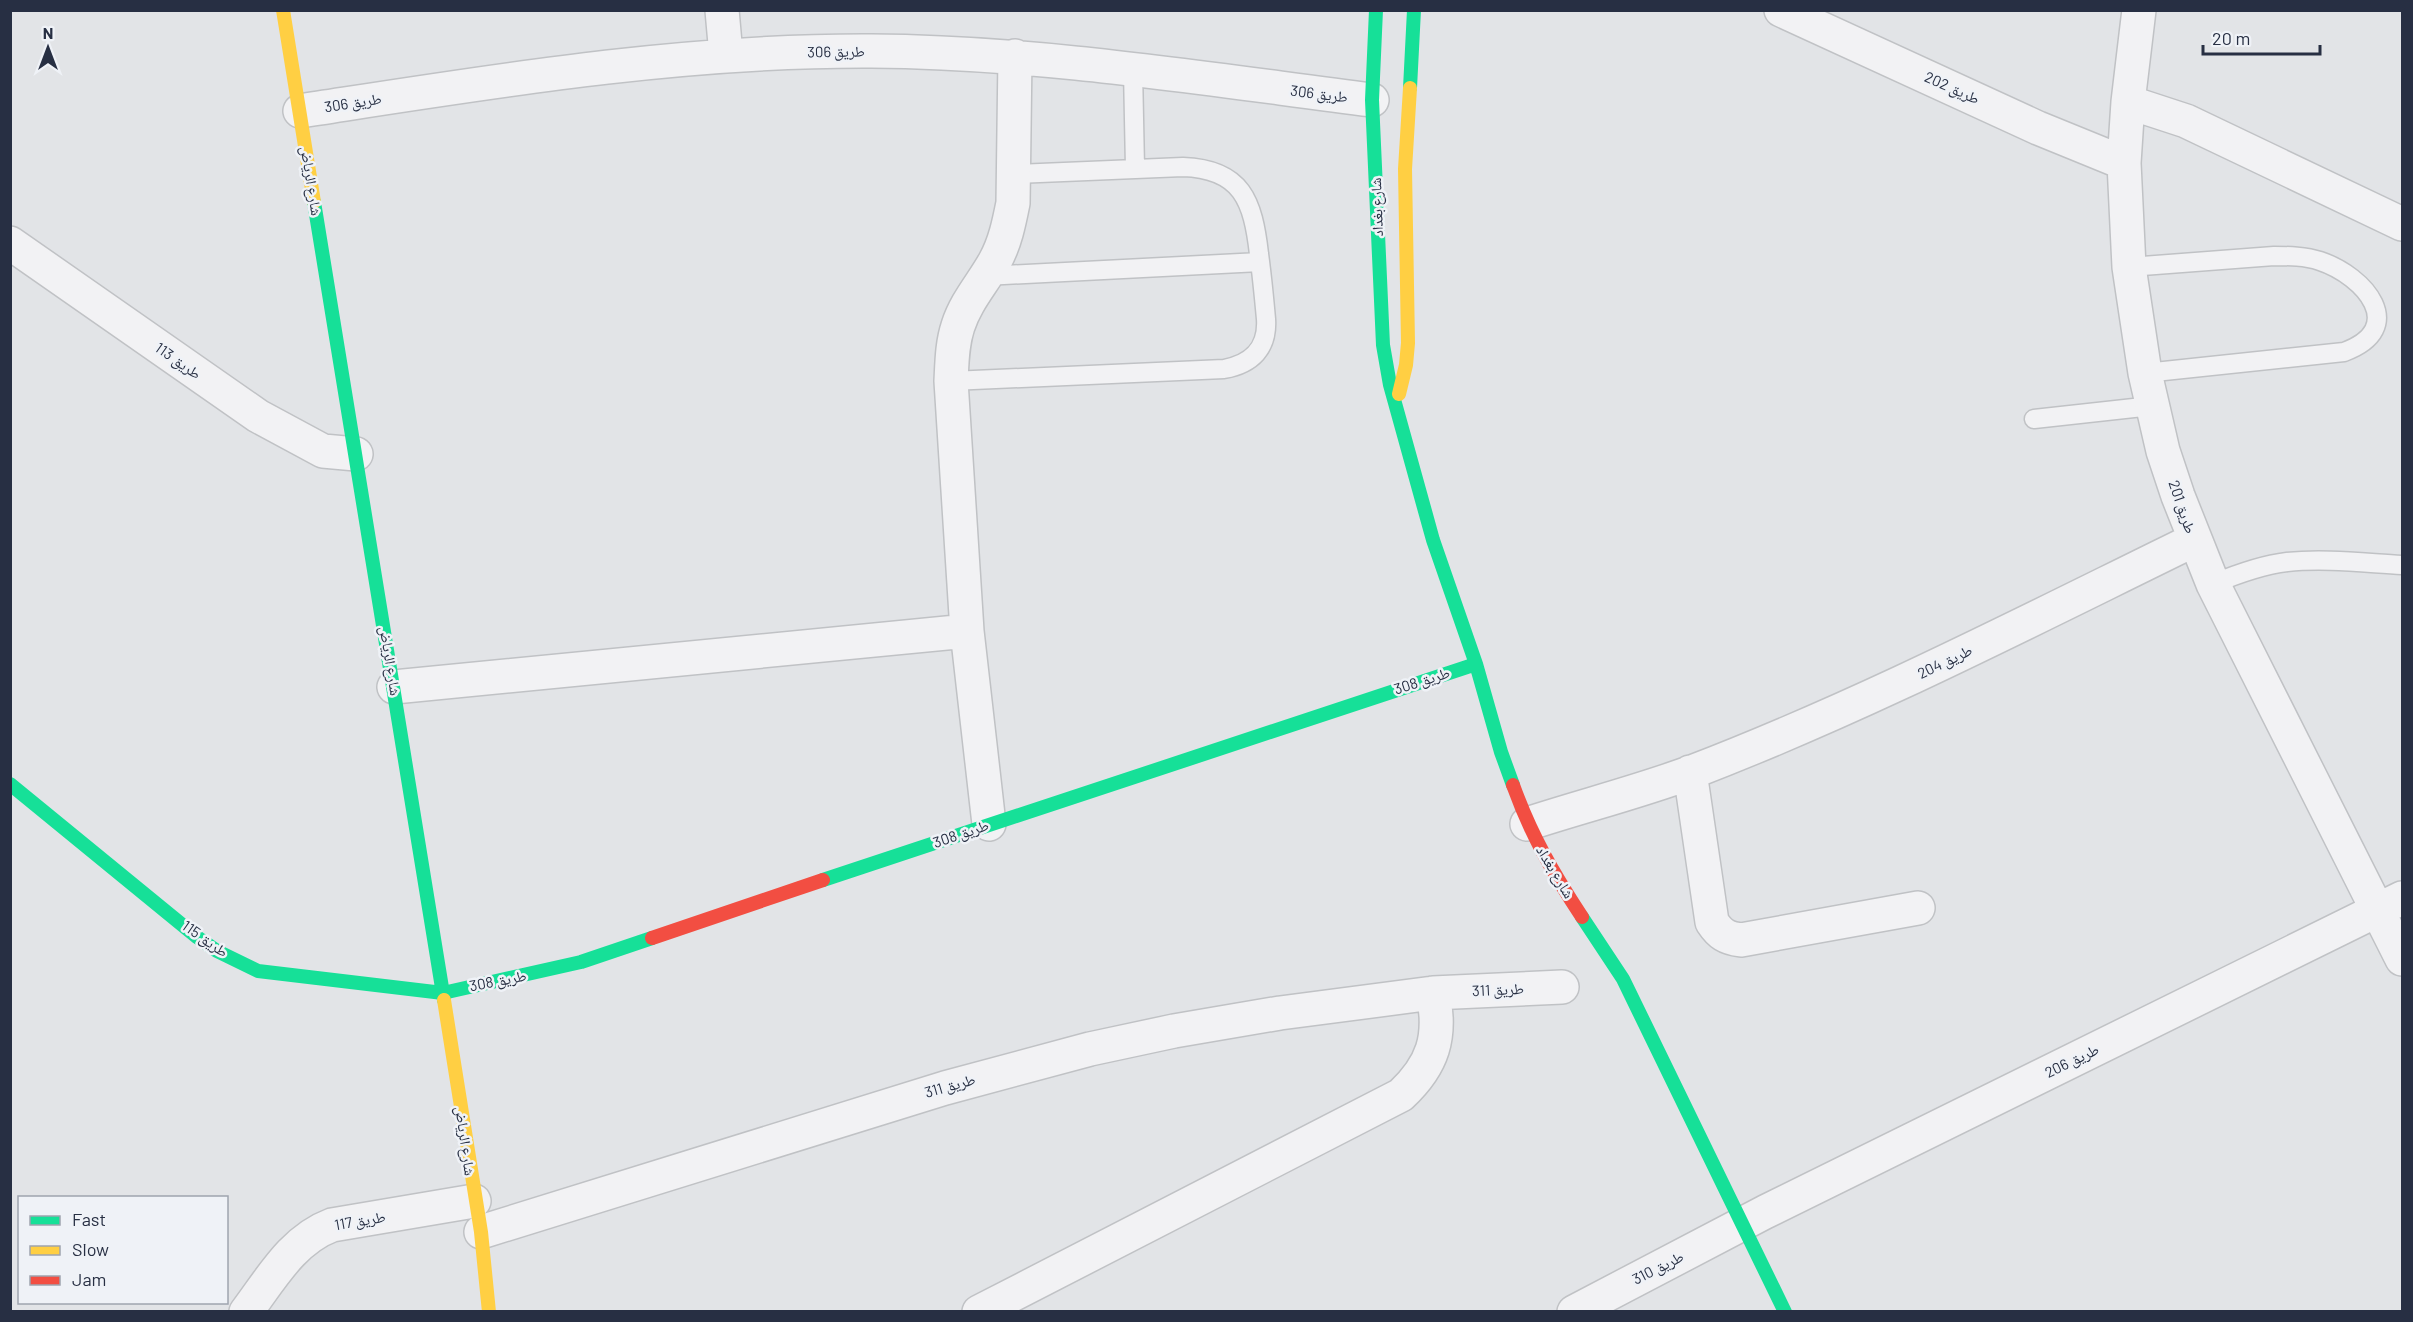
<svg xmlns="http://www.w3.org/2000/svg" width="2413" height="1322" font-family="Barlow,'Noto Naskh Arabic',sans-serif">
	<rect width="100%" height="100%" fill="#e2e4e7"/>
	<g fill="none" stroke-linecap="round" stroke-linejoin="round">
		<g stroke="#c0c2c5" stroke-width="21">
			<path id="lane" d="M1133 70 1135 168
				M2129 267 2274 256C2289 256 2305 256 2320 261 2365 276 2409 328 2344 352L2145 373
				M985 276 1260 262
				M951 381 1224 369C1252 364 1268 348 1266 319 1264 297 1262 276 1259 254 1253 201 1242 169 1183 167L1014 174
				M2034 419 2152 406
				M2213 584C2237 574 2261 565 2287 562 2325 558 2365 563 2402 565"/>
		</g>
		<g stroke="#c0c2c5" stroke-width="36">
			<path id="street" d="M722 10 726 55
				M1781 10 2038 128 2124 163
				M2139 10 2128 102 2124 163 2129 267 2145 373 2163 451 2178 496 2213 584 2402 959
				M2128 102 2186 121 2402 224
				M300 111C489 82 679 50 871 51 1039 52 1206 79 1372 100
				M10 243 258 416 323 451 356 454
				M394 687 967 631
				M1690 772 1712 922C1720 934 1726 938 1741 940L1918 908
				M989 824 967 631 951 381C952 362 952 344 958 326 966 301 983 283 995 261 1005 243 1009 223 1013 203L1015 56
				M1527 824C1582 806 1638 792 1692 772 1864 706 2028 621 2194 540
				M481 1232 945 1088 1090 1049 1174 1031 1280 1013 1433 993 1562 987
				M246 1312C271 1279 292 1240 332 1225L474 1201
				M979 1312 1401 1095C1433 1065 1442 1037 1433 993
				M1574 1312 1765 1212 2402 898"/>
		</g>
		<use href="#lane" stroke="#f2f2f4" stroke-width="18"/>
		<use href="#street" stroke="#f2f2f4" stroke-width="33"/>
		<path stroke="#16e098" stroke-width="14" d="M1376 10 1372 100 1383 345 1390 385 1433 540 1476 664 1501 752 1513 785
			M1410 88 1414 10
			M314 202 444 1000
			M10 784 197 937 217 951 258 971 443 993 581 962 652 938
			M823 880 1476 664
			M1582 917 1623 979 1785 1312"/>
		<path stroke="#ffcf43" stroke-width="14" d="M283 10 314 202
			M1399 394 1406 365 1408 343 1405 169 1410 88
			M444 1000 481 1232 489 1312"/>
		<path stroke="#f24e42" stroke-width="14" d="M1513 785C1531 835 1553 873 1582 917
			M652 938 823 880"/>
	</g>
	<g text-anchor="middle" stroke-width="5" stroke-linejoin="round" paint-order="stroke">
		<g font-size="15" fill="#272f43" stroke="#eff2f7">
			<text transform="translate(836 52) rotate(-1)" y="5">طريق 306</text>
			<text transform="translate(1952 88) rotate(24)" y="5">طريق 202</text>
			<text transform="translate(1319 94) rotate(7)" y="5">طريق 306</text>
			<text transform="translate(353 103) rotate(-9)" y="5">طريق 306</text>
			<text transform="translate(311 181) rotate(81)" y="5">شارع الرياض</text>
			<text transform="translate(1377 207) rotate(-92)" y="5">شارع بغداد</text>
			<text transform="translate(178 361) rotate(35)" y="5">طريق 113</text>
			<text transform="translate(2182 507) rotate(71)" y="5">طريق 201</text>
			<text transform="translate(390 661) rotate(81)" y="5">شارع الرياض</text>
			<text transform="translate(1945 662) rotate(-26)" y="5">طريق 204</text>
			<text transform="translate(1422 681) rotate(-18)" y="5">طريق 308</text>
			<text transform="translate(961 834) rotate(-19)" y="5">طريق 308</text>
			<text transform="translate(1555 872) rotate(59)" y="5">شارع بغداد</text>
			<text transform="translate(205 939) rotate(35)" y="5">طريق 115</text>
			<text transform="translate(498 981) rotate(-11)" y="5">طريق 308</text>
			<text transform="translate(1498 990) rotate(-3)" y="5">طريق 311</text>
			<text transform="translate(2072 1061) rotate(-26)" y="5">طريق 206</text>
			<text transform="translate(950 1086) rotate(-16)" y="5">طريق 311</text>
			<text transform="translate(465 1141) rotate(82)" y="5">شارع الرياض</text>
			<text transform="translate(360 1221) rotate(-10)" y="5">طريق 117</text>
			<text transform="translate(1658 1268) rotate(-27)" y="5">طريق 310</text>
		</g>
	</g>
	<rect width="2413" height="1322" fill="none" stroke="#272f43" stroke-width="24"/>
	<rect x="18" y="1196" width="210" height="108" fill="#eff2f7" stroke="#9fa4af" stroke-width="1.5"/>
	<rect x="30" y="1216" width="30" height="9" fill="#16e098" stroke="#9fa4af" stroke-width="1.5"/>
	<text x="72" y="1226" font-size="18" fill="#272f43">Fast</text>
	<rect x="30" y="1246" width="30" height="9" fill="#ffcf43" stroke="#9fa4af" stroke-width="1.5"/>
	<text x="72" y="1256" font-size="18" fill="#272f43">Slow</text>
	<rect x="30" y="1276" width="30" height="9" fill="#f24e42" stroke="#9fa4af" stroke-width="1.5"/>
	<text x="72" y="1286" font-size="18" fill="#272f43">Jam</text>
	<g transform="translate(48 48)" stroke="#eff2f7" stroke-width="4.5" paint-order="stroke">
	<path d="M0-4.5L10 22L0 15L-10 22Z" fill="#272f43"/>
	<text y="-9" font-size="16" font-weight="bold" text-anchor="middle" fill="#272f43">N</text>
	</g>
	<path d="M2203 45v9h117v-9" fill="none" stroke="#272f43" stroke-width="3"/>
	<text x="2212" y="45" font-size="18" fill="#272f43" stroke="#eff2f7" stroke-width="4.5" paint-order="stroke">20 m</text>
</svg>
